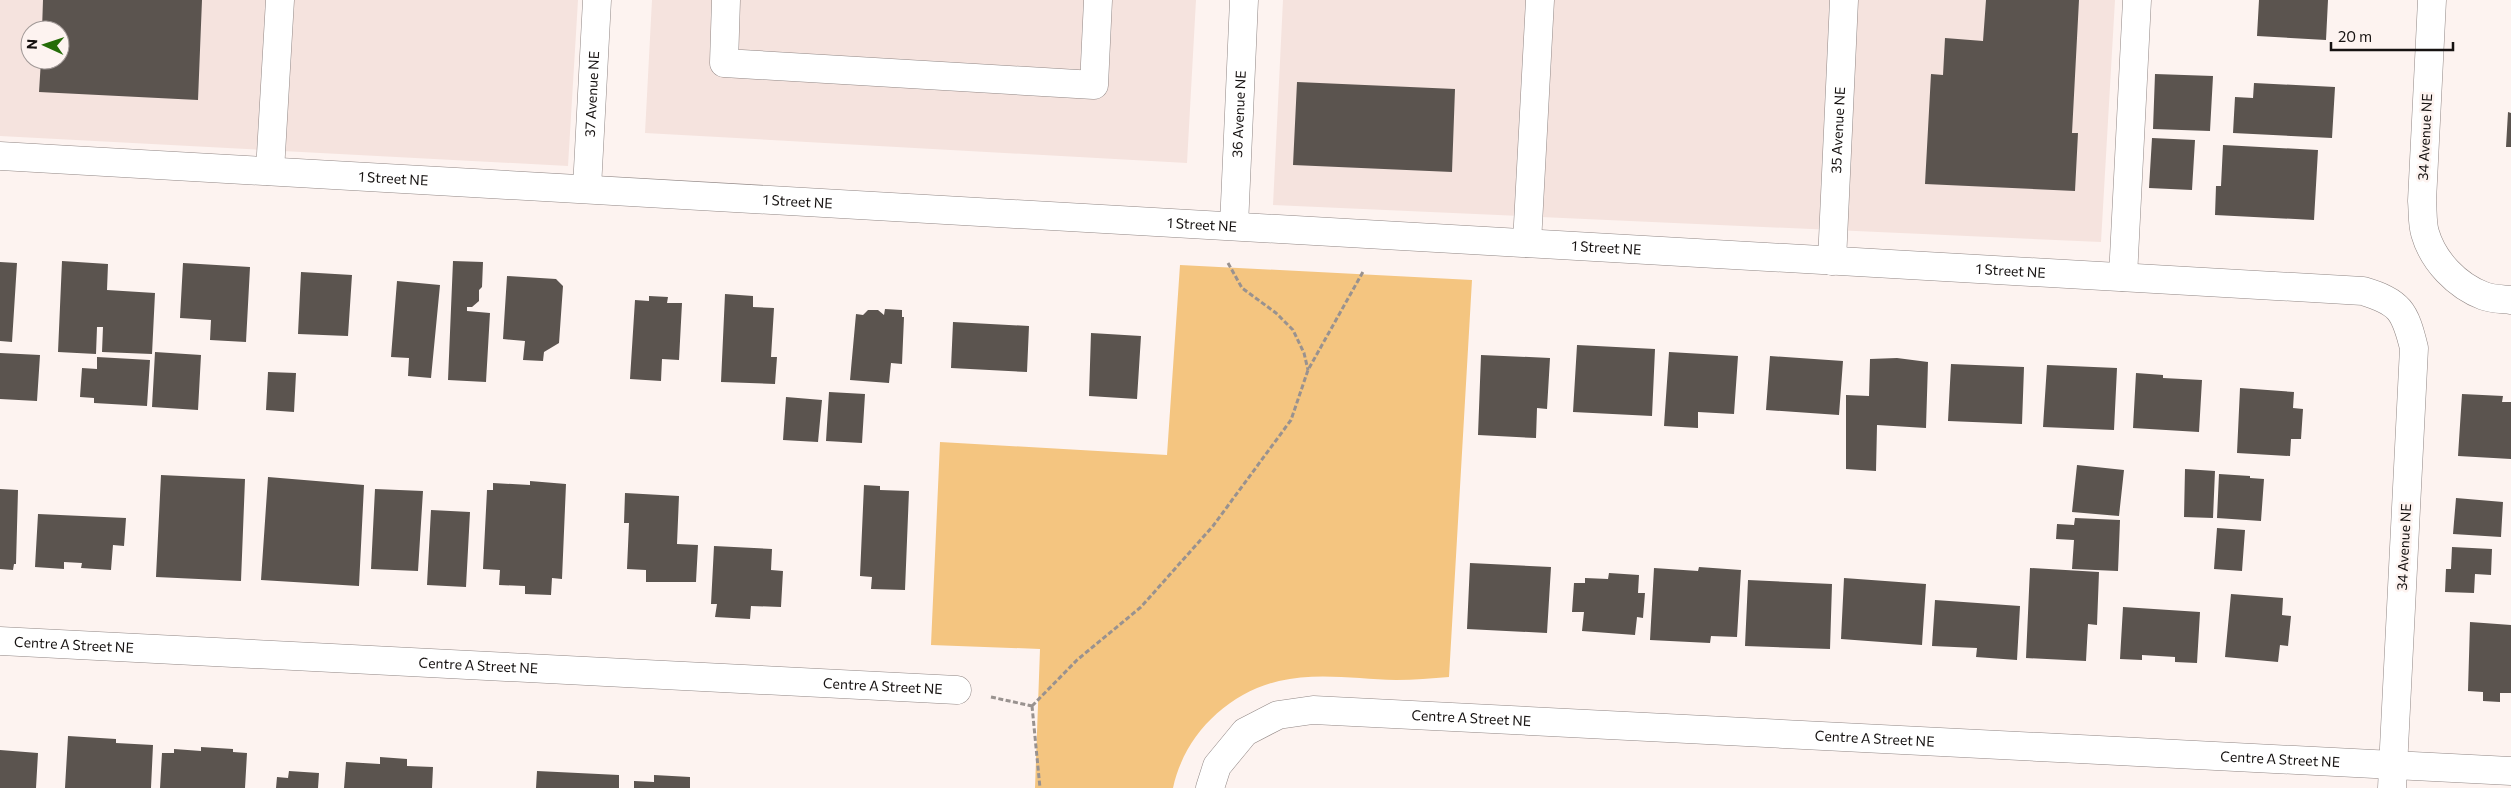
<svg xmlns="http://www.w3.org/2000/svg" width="2511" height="788" font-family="Commissioner,sans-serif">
	<rect width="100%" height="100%" fill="#fdf3f0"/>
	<path fill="#f5e3de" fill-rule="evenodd" d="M0 0H578L568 166 0 136ZM30 30H60V60H30Z
		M652 0H1196L1187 163 645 133Z
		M1283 0H2115L2101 242 1273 205Z"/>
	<path fill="#f4c580" d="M1180 265 1472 280 1449 677C1432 678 1414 680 1396 680 1358 679 1316 672 1279 681 1227 693 1184 736 1173 788H1035L1040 649 931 645 940 442 1167 455Z"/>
	<path fill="#5b544f" d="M43 0H202L198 100 39 92 41 60H60V30H42Z
		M1986 0H2079L2072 133H2078L2075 191 1925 184 1931 74 1943 75 1945 38 1983 41Z
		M2259 0H2328L2326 40 2257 36Z
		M2155 74 2213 76 2210 131 2153 129Z
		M1297 82 1455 89 1452 172 1293 165Z
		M2254 83 2335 87 2332 138 2233 133 2235 97 2253 98Z
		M2508 112 2511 113V147H2506Z
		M2152 138 2195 140 2192 190 2149 188Z
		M2223 145 2318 150 2314 220 2215 215 2216 186H2221Z
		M62 261 108 264 107 290 155 293 152 354 102 352 103 327H97L96 354 58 352Z
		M453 261 483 262 482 287 479 290V301L472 307H467V311L490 313 486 382 448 380Z
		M0 262 17 263 12 342 0 341Z
		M183 263 250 267 246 342 210 340 211 320 180 318Z
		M301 272 352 275 348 336 298 334Z
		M507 276 556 279 563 286 559 343 544 352 543 361 523 360 525 341 503 339Z
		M397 281 440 285 431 378 408 376 409 358 391 357Z
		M725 294 753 296V307L774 308 771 357H777L775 384 721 382Z
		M649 296 668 297 667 303H682L679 360 662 359 661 381 630 379 635 300 649 301Z
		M885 309 902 310V317H904L902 364 891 363 889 383 850 380 856 314 863 315 868 310H878L884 315Z
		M953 322 1029 326 1027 372 951 368Z
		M1091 333 1141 336 1137 399 1089 396Z
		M1577 345 1655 349 1652 416 1573 412Z
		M155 352 201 355 198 410 152 407Z
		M1669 352 1738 356 1734 414 1698 412V428L1664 426Z
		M0 353 40 355 37 401 0 399Z
		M1481 355 1550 358 1547 409 1537 408 1536 438 1478 435Z
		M1770 356 1843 361 1839 415 1766 410Z
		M97 357 150 360 147 406 94 403V398L80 397 82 368 97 369Z
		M1897 358 1928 362 1926 428 1877 425 1876 471 1846 469V395L1869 396 1870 359Z
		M1951 364 2024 367 2022 424 1948 421Z
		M2047 365 2117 368 2114 430 2043 427Z
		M268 372 296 373 294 412 266 410Z
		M2136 373 2163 375V378L2202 380 2199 432 2133 428Z
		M2240 388 2294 392 2293 408 2303 409 2301 439H2291L2290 456 2237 453Z
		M829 392 865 394 862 443 826 441Z
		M2462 394 2503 396 2502 402H2511V459L2458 456Z
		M786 397 822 400 818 442 783 440Z
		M2077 465 2124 470 2119 516 2072 512Z
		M2185 469 2215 471 2213 518 2184 517Z
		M2219 474 2250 476V478L2264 479 2261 521 2217 518Z
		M161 475 245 479 241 581 156 577Z
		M268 477 364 485 359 586 261 580Z
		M530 481 566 484 562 579 552 578 551 595 525 594V586L499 585 500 570 483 569 487 490H493V483L530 485Z
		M864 485 880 486V490L909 491 905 590 871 589 872 577 860 576Z
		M0 489 18 490 16 564H14L13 570 0 569Z
		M375 489 423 491 418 571 371 569Z
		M625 493 679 496 677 544 698 545 696 582H646V570L627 569 629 523H624Z
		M2456 498 2503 502 2501 537 2453 534Z
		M431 510 470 512 466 587 427 585Z
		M38 514 126 518 124 546 113 545 111 570 81 568 82 563 64 562V569L35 567Z
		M2075 518 2120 520 2118 571 2072 569 2074 540 2056 539 2057 524 2074 525Z
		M2217 528 2245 530 2242 571 2214 569Z
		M714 546 772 549 771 570 783 571 781 607 751 606 750 619 715 617 717 604H711Z
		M2452 547 2492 549 2491 575 2475 574 2474 593 2445 592 2446 569H2451Z
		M1470 563 1551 567 1547 633 1467 629Z
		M1699 567 1741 570 1737 637 1711 636 1710 643 1650 640 1654 568 1698 571Z
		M2030 568 2099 572 2097 625 2088 624 2086 661 2026 658Z
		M1609 573 1639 575 1638 593H1645L1643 618 1637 617 1635 635 1582 631 1584 612H1572L1574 583H1585V578L1608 579Z
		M1844 578 1926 584 1922 645 1841 639Z
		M1748 580 1832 584 1830 649 1745 646Z
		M2231 594 2283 598 2282 615 2291 616 2288 646 2280 645 2278 662 2225 657Z
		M1935 600 2020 606 2017 660 1976 657 1977 648 1932 646Z
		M2123 607 2200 612 2197 663 2175 662V657L2142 655V660L2120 659Z
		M2470 622 2511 625V693H2500V702L2483 701V692L2468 691Z
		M68 736 116 739V743L153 745 151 788H65Z
		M201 747 233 749V752L247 753 245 788H160L162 753H174V749L201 751Z
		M0 750 38 753 36 788H0Z
		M380 757 407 759V766L433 767 432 788H344L346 762 380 764Z
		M289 771 319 773 318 788H276L277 777 288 778Z
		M537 771 619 775V788H536Z
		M654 775 690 777V788H634V781L654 782Z"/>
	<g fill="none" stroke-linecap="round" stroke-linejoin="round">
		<g stroke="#918785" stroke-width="29">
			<g id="minor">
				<path d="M726 0 724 63 1094 85 1098 0"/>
				<path d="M2432 0 2422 201C2423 211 2422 223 2425 233 2433 261 2457 286 2484 296 2492 299 2502 299 2511 300"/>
				<path id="s1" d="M0 156 2363 291C2400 302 2405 311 2414 348L2392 788"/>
				<path d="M270 171 280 0"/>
				<path id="s2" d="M587 188 597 0"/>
				<path id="s3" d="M1234 226 1244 0"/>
				<path d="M1527 243 1540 0"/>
				<path id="s4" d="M1832 261 1844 0"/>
				<path d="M2123 277 2137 0"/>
				<path id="s5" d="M0 641 957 690"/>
				<path id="s6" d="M1210 788 1217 766 1245 732 1278 715 1313 710 2511 771"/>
			</g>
		</g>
		<path stroke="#99928f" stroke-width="3" stroke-dasharray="5 2.5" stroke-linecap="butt" d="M1228 263 1242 288 1276 313 1293 330 1304 353 1308 370
			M991 697 1032 706
			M1032 706 1077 660 1141 607 1213 526 1291 420 1308 370 1364 270
			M1032 706 1040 788"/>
		<use href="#minor" stroke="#fff" stroke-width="28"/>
	</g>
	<g text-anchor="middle" stroke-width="5" stroke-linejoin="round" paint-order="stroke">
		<g font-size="14" fill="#161211" stroke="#fdf3f0">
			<text dy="5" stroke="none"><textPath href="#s2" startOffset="94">37 Avenue NE</textPath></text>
			<text dy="5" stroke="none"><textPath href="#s3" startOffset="112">36 Avenue NE</textPath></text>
			<text dy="5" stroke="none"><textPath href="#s4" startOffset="131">35 Avenue NE</textPath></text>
			<text transform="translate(2425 137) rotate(-87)" y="5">34 Avenue NE</text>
			<text dy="5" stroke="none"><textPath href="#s1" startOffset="394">1 Street NE</textPath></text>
			<text dy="5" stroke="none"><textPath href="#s1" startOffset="799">1 Street NE</textPath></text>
			<text dy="5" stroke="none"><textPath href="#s1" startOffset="1204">1 Street NE</textPath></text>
			<text dy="5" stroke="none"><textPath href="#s1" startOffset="1609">1 Street NE</textPath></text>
			<text dy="5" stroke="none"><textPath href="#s1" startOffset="2014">1 Street NE</textPath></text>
			<text transform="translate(2404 547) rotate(-87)" y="5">34 Avenue NE</text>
			<text dy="5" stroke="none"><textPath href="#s5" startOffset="74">Centre A Street NE</textPath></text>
			<text dy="5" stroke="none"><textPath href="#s5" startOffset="479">Centre A Street NE</textPath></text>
			<text dy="5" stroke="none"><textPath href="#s5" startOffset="884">Centre A Street NE</textPath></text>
			<text dy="5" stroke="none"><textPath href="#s6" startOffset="298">Centre A Street NE</textPath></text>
			<text dy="5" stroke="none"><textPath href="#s6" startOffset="702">Centre A Street NE</textPath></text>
			<text dy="5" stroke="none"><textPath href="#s6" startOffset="1108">Centre A Street NE</textPath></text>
		</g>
	</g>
	<g transform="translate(45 45) rotate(273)"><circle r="24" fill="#fdf3f0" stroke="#a19997"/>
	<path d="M0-4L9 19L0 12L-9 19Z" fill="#256c08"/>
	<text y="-8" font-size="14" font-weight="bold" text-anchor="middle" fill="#161211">N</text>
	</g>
	<path d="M2331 42v8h122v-8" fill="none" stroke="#161211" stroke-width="2.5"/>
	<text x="2338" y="42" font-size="15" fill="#161211" stroke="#fdf3f0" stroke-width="4" paint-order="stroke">20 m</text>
</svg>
